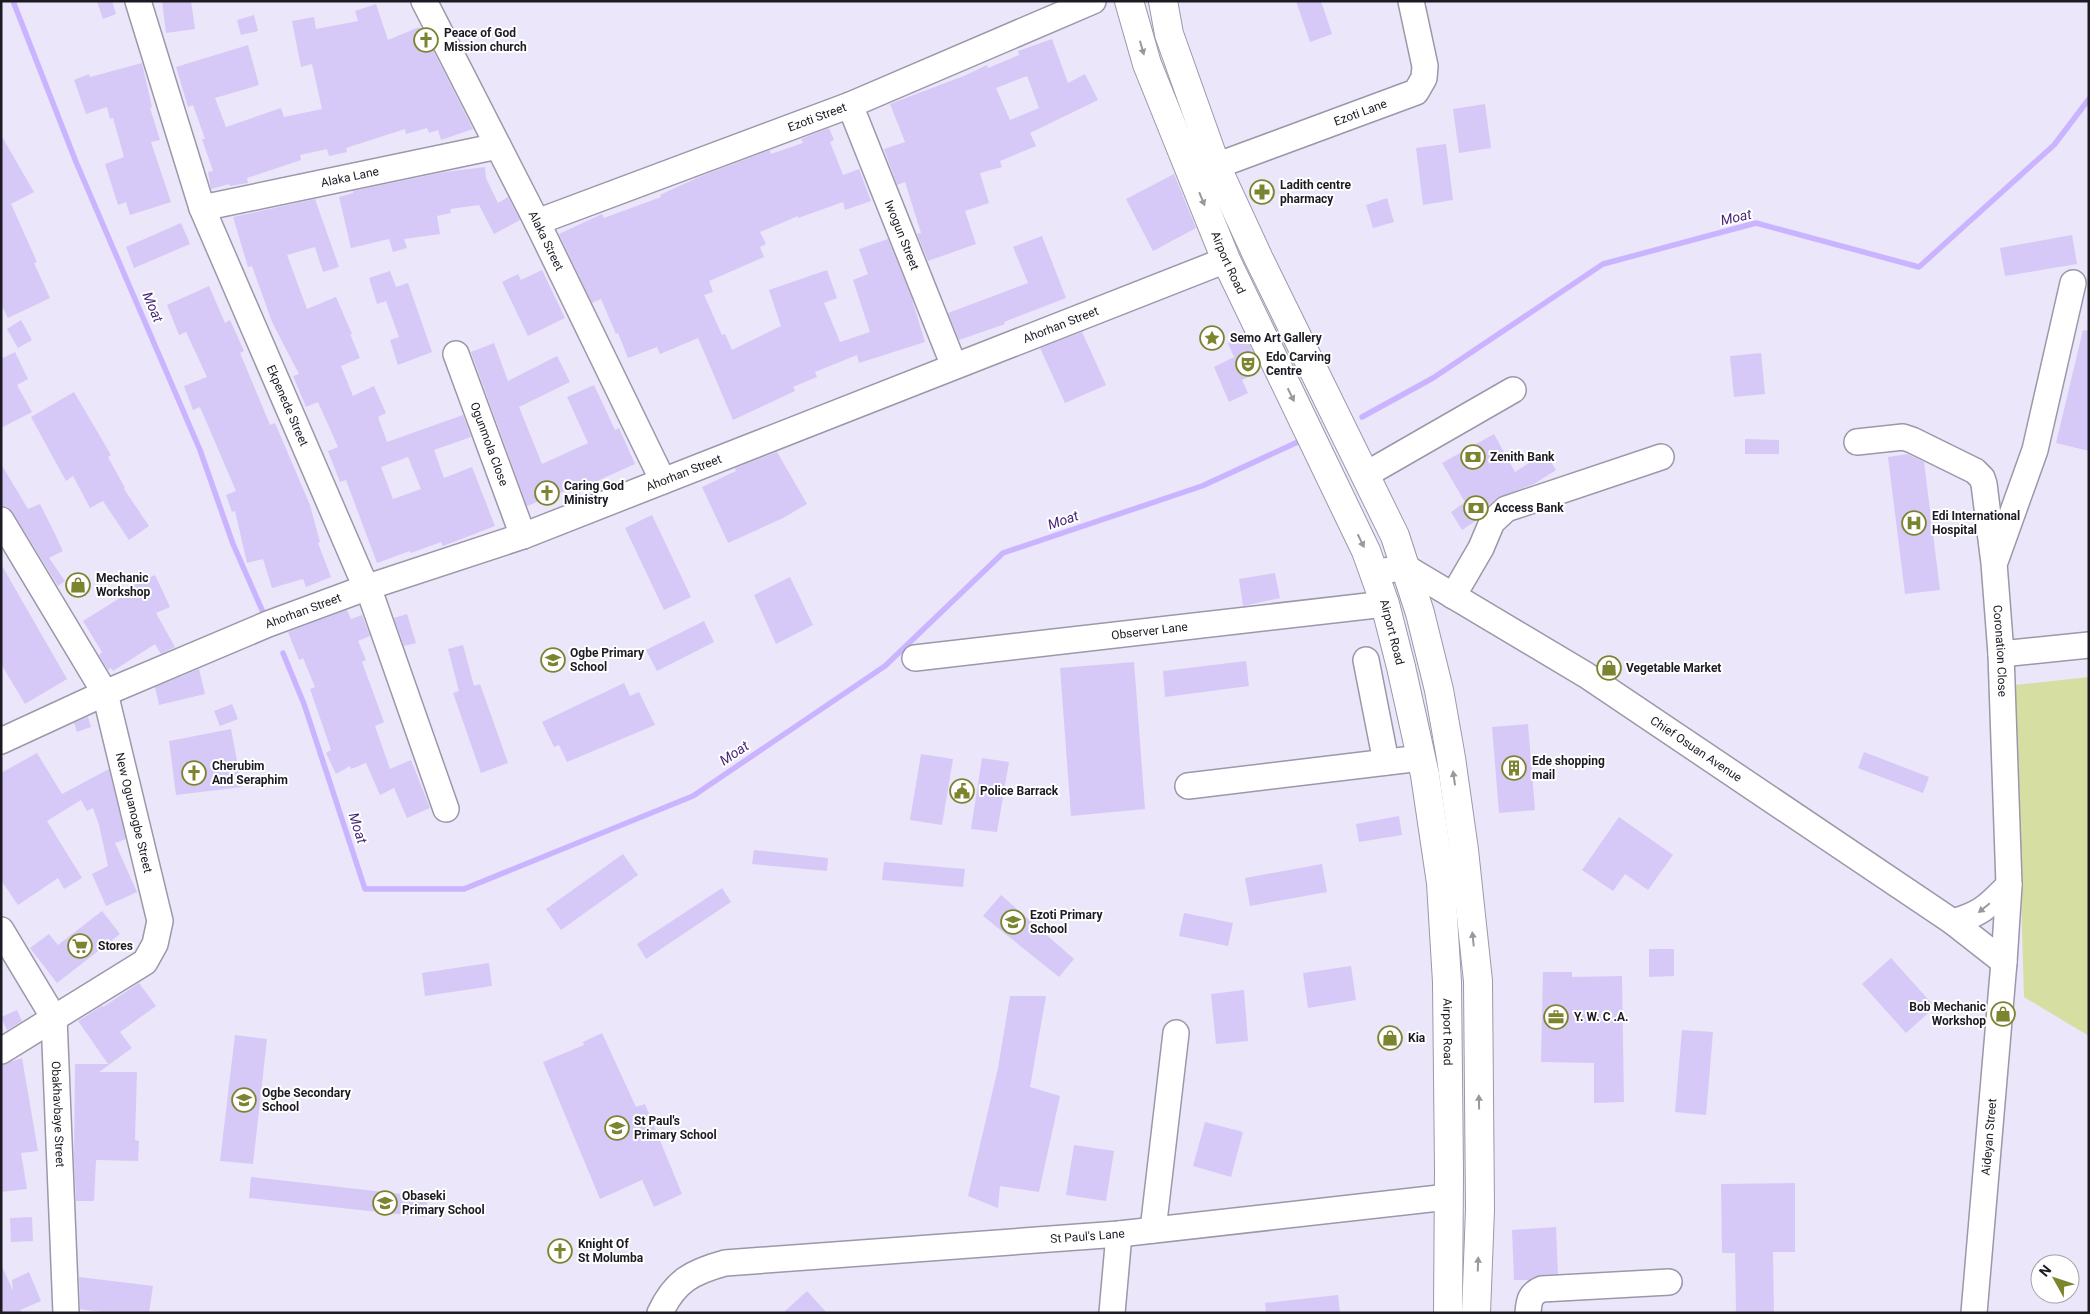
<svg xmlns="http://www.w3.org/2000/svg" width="2090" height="1314" font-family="Roboto,sans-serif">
	<rect width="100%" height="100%" fill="#ebe6fa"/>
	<path fill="#d6dea1" d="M2089 677V1036L2024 997 2015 685Z"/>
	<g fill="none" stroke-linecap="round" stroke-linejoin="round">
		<path stroke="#cab4ff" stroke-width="5.5" d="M13 1 76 162 200 450 233 544 266 619
			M1362 417 1433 378 1603 264 1756 223 1919 267 2054 145 2089 99
			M283 653 304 704 365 889H464L693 796 885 666 1003 553 1202 486 1300 441"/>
	</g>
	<path fill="#d6c9f7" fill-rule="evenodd" d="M97 1H112L116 14 103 19Z
		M162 1H191L195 29 166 33Z
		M1296 1H1321L1332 34 1310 42Z
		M376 4 388 40 419 27 429 52 433 50 473 129 441 140 438 130 429 133 427 128 406 134 405 129 346 148 347 152 329 156 327 149 300 155 301 160 247 178 248 183 230 186 229 184 211 189 208 172 213 171 202 139H205L193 105 188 107 176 67 248 45 259 85 215 98 226 127 281 108 284 117 322 109 312 64 301 67 292 21 314 17 316 29 358 21 355 11Z
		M254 15 258 31 241 35 237 20Z
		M1052 39 1068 83 1085 74 1098 100 1030 133 1036 146 1000 161 1002 167 980 173 989 203 965 211 976 244 928 261 917 234 921 233 905 182 897 185 884 149 905 142 890 104 966 75 987 65 988 68 1019 55 1018 51ZM1027 76 1039 108 1010 120 996 88Z
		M142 63 152 107 150 108 160 140 151 142 171 202 130 215 126 202 118 205 105 164 124 157 113 118 110 119 107 107 86 114 74 80 89 74 90 77Z
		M1485 104 1491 148 1459 153 1453 109Z
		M829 128 834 140 830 142 843 175 859 169 871 201 845 210 843 202 798 218V216L760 232 766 244 760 247 764 257 709 281 713 292 704 295 722 335 725 334 732 350 781 326 769 290 827 270 837 298 824 303 840 342 870 332 853 280 868 274 859 249 888 239 911 296 925 342 859 363 857 355 815 372 817 377 793 387 795 391 733 420 698 338 660 354 657 347 628 358 618 333 616 334 601 299 592 303 559 234 602 214 604 218 661 197 660 195 699 177 770 150 771 154 803 143 801 139Z
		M1 135 34 192 11 204 37 262 34 263 50 298 8 318 1 304Z
		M1446 144 1453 200 1423 205 1416 148Z
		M485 167 486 178 498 203 508 197 520 220 494 234 479 205 450 209 451 213 437 216 440 234 404 239 407 248 393 252 389 239 351 248 339 197 353 193V191L445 172Z
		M1174 174 1196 228 1153 251 1126 199Z
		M1387 198 1394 222 1373 228 1366 205Z
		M315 199 339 267 323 272 315 247 287 255 307 309 336 297 339 304 352 334H350L360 358 341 366 353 396 374 386 386 413 378 417 387 442 463 415 471 437 434 450 444 478 472 467 495 526 443 546 441 542 411 553 410 551 377 563 346 480 340 482 328 451 338 447 318 402 306 407 293 376 299 374 272 322 252 266 248 267 233 217ZM408 457 421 489 393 499 381 467Z
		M181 223 190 244 134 268 126 247Z
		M2072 235 2077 264 2005 276 2000 248Z
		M1042 236 1066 298 1004 322 1005 324 959 340 948 313 1028 283 1013 247Z
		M542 270 565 318 528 336 502 282 518 274 521 280Z
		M390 271 396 287 408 283 432 352 398 365 390 340 399 337 386 301 377 304 369 278Z
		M209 286 225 323 230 320 244 351 240 353 258 396 270 425 275 423 310 505 320 542 318 543 331 577 306 587 303 579 272 588 263 559 247 563 235 511 232 512 226 495 236 491 200 407 193 410 184 386 207 377 186 332 179 335 167 305Z
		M21 320 32 340 18 348 7 329Z
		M2083 330 2089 331V451L2056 443Z
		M1082 332 1106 385 1065 403 1040 348Z
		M1245 335 1260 366 1248 371 1250 376 1242 380 1248 393 1229 402 1214 367 1234 357 1228 343Z
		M494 343 508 381 557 356 570 382 519 407 542 464 588 443 567 397 594 385 615 430 619 428 635 464 577 490 575 487 527 506 471 352Z
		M15 352 28 379 17 385 32 412 1 428V354L3 358Z
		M1761 353 1765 394 1734 397 1730 356Z
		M74 392 111 455 108 457 125 488 124 489 149 526 129 540 103 501 90 508 73 476 66 481 31 417Z
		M1494 434 1515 472 1545 453 1556 470 1534 484 1497 498 1482 511 1477 520 1462 530 1451 512 1465 502 1442 463Z
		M1745 439 1779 440V454H1745Z
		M777 452 807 504 783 518 728 543 702 487 736 471 735 468Z
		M1908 454 1924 462 1940 590 1905 594 1888 457Z
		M1 464 28 509 40 504 55 534 63 551 49 558 65 581 58 586 13 513 8 508 1 505Z
		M652 515 691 597 664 610 625 528Z
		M1 564 67 679 25 704 1 664Z
		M1275 573 1280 598 1243 606 1239 579Z
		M155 575 170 607 156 613 175 647 161 654 155 644 113 671 111 668 108 670 99 655 102 652 83 621 131 591 129 587Z
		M790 577 813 625 776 644 754 595Z
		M347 610 351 619 362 615 370 636 358 641 366 660 362 662 384 722 375 726 390 769 411 760 430 808 407 818 394 788 380 795 366 763 351 769 350 766 336 774 326 753 331 750 310 689 315 687 303 658 299 660 288 632Z
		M407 614 416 643 404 646 394 618Z
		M704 621 714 642 657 671 646 650Z
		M463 645 474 686 480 684 508 763 481 773 453 693 459 691 448 649Z
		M1246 661 1249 686 1165 697 1163 671Z
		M1134 662 1145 809 1071 816 1060 668Z
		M199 669 205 694 159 705 155 687Z
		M624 683 630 696 639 692 655 725 567 762 559 745 554 747 542 722Z
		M232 704 238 719 220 726 214 711Z
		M88 717 91 727 77 732 74 723Z
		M1528 724 1535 810 1499 813 1492 727Z
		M231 729 242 787 176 795 169 741Z
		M1864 752 1929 777 1923 793 1858 768Z
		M37 753 62 794 109 769 126 839 115 843 137 892 106 906 92 874 108 866 99 825 93 808 87 811 81 800 47 821 82 878 64 889 58 878 18 905 1 880V773Z
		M921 754 953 759 942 825 910 820Z
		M982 758 1009 762 997 832 971 829Z
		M1399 816 1402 835 1359 842 1356 824Z
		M1619 817 1673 855 1648 890 1625 874 1613 891 1582 870Z
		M754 850 828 858 827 871 752 864Z
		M623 854 638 875 561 930 546 909Z
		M884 862 965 869 963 887 882 880Z
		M1322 864 1327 892 1250 906 1245 878Z
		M722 888 731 902 646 959 637 944Z
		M1001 895 1074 959 1059 977 983 916Z
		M102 911 120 934 57 983 30 948 49 934 58 945Z
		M1184 913 1233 923 1228 946 1179 936Z
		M1649 949H1674V976L1649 977Z
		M1891 958 1935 1007 1906 1033 1862 984Z
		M489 963 492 986 425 996 422 973Z
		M1351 966 1356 1000 1308 1008 1303 973Z
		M1543 972H1572V977L1622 976 1624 1102 1594 1103V1063L1541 1062Z
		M139 983 156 1006 120 1032 132 1048 99 1072H137L135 1140 139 1141 138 1161 96 1160 94 1201H76L74 1157 75 1064H108L78 1021 102 1006 103 1007Z
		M1244 990 1248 1041 1216 1044 1211 994Z
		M1010 996H1046L1030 1087 1060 1096 1039 1192 1000 1186 998 1208 968 1196 998 1068Z
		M17 1010 22 1021 7 1030 1 1017Z
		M1682 1030 1713 1032 1706 1115 1675 1112Z
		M602 1033 636 1107 645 1104 682 1194 654 1207 642 1180 600 1199 543 1062 584 1045 583 1042Z
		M235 1035 267 1039 253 1164 220 1161Z
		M22 1058 38 1151 21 1153 27 1189 1 1192V1065Z
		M1205 1122 1243 1132 1231 1177 1193 1166Z
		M1074 1145 1114 1151 1106 1201 1066 1195Z
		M251 1177 428 1197 425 1217 249 1198Z
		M1795 1183V1252H1773L1774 1313H1736L1735 1253H1722L1721 1184Z
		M32 1217 33 1241 11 1242 10 1218Z
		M1556 1227 1558 1274 1541 1275 1529 1280H1514L1512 1230Z
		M1 1264 13 1291 12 1280 29 1272 41 1301 20 1310 22 1313H1Z
		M79 1277 153 1286 149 1313H109L80 1309Z
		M807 1291 827 1313H783Z
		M1338 1295 1340 1313H1266L1265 1303Z"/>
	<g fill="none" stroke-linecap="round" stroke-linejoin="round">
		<g stroke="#9c97a9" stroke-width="28">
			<g id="minor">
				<path id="s1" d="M138 1 202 208 361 576 368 587 446 809"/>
				<path id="s2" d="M424 1 537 222 663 481"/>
				<path id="s3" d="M850 105 954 366"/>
				<path id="s4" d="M1216 166 1416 92 1424 78 1425 66 1411 1"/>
				<path id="s5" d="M202 208 498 146"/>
				<path id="s6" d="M537 222 850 105 1093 1"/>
				<path id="s7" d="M456 354 523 536"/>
				<path id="s8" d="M1857 442 1903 437 1912 440 1975 471 1982 478 1984 484 1994 563 2001 654 2009 885 2004 962 1974 1313"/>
				<path d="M1365 475 1513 390"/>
				<path id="s9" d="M1 520 105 693 160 921 155 944 145 962 1 1051"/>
				<path d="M1996 559 2035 450 2073 283"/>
				<path id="s10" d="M1374 573 1405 567 1586 675 1953 922 2004 962"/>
				<path d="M1453 596 1481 548 1492 522 1506 509 1661 457"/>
				<path d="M2001 654 2089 645"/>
				<path id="s11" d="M915 658 1385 604"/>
				<path d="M1366 660 1386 762"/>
				<path id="s12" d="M1 741 105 693 268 624 368 587 523 536 1226 260"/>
				<path d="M1188 786 1421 758"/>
				<path d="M1953 922C1983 913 1988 906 2009 885"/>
				<path id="s13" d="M1 930 54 1018 66 1313"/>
				<path d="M1153 1230 1176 1033"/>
				<path id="s14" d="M660 1313C675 1281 692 1272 725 1263L1119 1234 1448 1197"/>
				<path d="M1112 1313 1119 1234"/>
				<path d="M1528 1313C1529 1300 1530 1294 1542 1289L1669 1282"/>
			</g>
		</g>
		<g stroke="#9c97a9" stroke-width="30">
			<g id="major">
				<path id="s15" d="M1129 1 1147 64 1226 260 1366 551 1385 604 1401 667 1425 775 1441 883 1447 982 1449 1171 1448 1313"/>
				<path d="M1163 1 1169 34 1216 166 1259 259 1395 536 1420 613 1439 690 1451 758 1464 850 1478 981 1480 1210 1476 1313"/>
			</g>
		</g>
		<use href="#minor" stroke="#fff" stroke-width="25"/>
		<use href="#major" stroke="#fff" stroke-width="28"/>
	</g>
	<defs><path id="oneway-solid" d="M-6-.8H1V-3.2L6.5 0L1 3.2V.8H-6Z" transform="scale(1.25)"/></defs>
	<g fill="#99989c">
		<use href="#oneway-solid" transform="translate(1142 48) rotate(74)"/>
		<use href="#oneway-solid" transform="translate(1202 199) rotate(68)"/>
		<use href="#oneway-solid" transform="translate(1291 395) rotate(64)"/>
		<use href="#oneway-solid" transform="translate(1361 541) rotate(64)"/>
		<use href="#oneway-solid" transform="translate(1454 778) rotate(-98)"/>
		<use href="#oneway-solid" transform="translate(1984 908) rotate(141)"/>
		<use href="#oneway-solid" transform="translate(1473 939) rotate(-96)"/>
		<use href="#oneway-solid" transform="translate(1479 1102) rotate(-91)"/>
		<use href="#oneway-solid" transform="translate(1478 1264) rotate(-88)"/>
	</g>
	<defs>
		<g id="church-ring" transform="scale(1.25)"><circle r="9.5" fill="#fff" stroke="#7d8430" stroke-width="1.5"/><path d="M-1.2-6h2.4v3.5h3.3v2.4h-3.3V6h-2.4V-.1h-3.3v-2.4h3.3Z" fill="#7d8430"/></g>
		<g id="pharmacy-ring" transform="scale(1.25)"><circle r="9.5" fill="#fff" stroke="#7d8430" stroke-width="1.5"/><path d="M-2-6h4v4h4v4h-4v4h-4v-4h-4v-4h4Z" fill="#7d8430"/></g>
		<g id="sight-ring" transform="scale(1.25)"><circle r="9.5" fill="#fff" stroke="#7d8430" stroke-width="1.5"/><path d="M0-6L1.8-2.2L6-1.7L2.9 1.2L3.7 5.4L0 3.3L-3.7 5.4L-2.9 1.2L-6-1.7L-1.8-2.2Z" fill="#7d8430"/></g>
		<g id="theatre-ring" transform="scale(1.25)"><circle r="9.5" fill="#fff" stroke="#7d8430" stroke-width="1.5"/><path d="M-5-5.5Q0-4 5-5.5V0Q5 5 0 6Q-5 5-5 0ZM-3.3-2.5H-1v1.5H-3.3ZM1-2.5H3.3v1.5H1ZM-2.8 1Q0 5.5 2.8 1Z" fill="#7d8430"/></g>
		<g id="bank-ring" transform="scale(1.25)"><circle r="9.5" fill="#fff" stroke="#7d8430" stroke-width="1.5"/><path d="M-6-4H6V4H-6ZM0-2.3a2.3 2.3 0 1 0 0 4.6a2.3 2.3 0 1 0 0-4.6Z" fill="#7d8430"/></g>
		<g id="hospital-ring" transform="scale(1.25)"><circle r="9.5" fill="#fff" stroke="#7d8430" stroke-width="1.5"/><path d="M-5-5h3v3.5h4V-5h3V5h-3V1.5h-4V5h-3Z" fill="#7d8430"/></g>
		<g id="shop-ring" transform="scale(1.25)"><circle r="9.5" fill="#fff" stroke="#7d8430" stroke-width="1.5"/><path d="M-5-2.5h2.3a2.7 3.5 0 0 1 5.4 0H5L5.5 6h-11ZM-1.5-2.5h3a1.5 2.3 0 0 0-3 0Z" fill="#7d8430"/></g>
		<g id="school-ring" transform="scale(1.25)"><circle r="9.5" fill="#fff" stroke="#7d8430" stroke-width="1.5"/><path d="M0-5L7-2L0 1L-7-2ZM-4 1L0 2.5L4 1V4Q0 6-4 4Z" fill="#7d8430"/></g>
		<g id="building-ring" transform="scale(1.25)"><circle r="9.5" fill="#fff" stroke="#7d8430" stroke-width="1.5"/><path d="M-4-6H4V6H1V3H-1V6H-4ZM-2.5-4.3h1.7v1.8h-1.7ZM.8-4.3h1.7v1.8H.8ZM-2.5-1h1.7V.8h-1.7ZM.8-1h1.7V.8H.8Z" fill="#7d8430"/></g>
		<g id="civic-ring" transform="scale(1.25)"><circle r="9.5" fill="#fff" stroke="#7d8430" stroke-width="1.5"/><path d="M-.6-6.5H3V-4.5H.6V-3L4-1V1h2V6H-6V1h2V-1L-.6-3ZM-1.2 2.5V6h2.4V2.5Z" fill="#7d8430"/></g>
		<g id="supermarket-ring" transform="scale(1.25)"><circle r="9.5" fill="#fff" stroke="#7d8430" stroke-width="1.5"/><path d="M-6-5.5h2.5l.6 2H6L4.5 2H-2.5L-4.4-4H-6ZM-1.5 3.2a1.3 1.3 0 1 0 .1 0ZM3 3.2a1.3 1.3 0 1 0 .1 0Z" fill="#7d8430"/></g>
		<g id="office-ring" transform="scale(1.25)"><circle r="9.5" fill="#fff" stroke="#7d8430" stroke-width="1.5"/><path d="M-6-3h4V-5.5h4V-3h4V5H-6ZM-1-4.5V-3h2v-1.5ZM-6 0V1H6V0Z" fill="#7d8430"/></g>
	</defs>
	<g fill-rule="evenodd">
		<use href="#church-ring" x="426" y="40"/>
		<use href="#pharmacy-ring" x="1262" y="192"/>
		<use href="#sight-ring" x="1212" y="338"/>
		<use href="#theatre-ring" x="1248" y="364"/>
		<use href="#bank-ring" x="1473" y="457"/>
		<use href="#church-ring" x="547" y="493"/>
		<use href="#bank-ring" x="1476" y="508"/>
		<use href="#hospital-ring" x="1914" y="523"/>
		<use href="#shop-ring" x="78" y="585"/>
		<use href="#school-ring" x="553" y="660"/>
		<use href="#shop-ring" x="1609" y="668"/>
		<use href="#building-ring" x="1514" y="768"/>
		<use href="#church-ring" x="194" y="773"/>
		<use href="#civic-ring" x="962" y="791"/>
		<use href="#school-ring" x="1013" y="922"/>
		<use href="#supermarket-ring" x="80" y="946"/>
		<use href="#shop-ring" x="2003" y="1014"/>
		<use href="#office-ring" x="1556" y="1017"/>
		<use href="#shop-ring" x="1390" y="1038"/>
		<use href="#school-ring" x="244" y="1100"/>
		<use href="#school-ring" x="617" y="1128"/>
		<use href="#school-ring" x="385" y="1203"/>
		<use href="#church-ring" x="560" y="1251"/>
	</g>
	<g text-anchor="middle" stroke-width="4" stroke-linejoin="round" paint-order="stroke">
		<g font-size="12" font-weight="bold" fill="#1c1a22" stroke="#fff" text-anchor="start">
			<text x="444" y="37">Peace of God<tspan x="444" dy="14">Mission church</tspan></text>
			<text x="1280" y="189">Ladith centre<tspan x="1280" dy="14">pharmacy</tspan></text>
			<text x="1230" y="342">Semo Art Gallery</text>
			<text x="1266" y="361">Edo Carving<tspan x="1266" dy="14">Centre</tspan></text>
			<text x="1490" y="461">Zenith Bank</text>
			<text x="564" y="490">Caring God<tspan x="564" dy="14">Ministry</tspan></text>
			<text x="1494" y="512">Access Bank</text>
			<text x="1932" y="520">Edi International<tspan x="1932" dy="14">Hospital</tspan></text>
			<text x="96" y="582">Mechanic<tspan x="96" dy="14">Workshop</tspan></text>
			<text x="570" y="657">Ogbe Primary<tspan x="570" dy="14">School</tspan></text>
			<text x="1626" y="672">Vegetable Market</text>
			<text x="1532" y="765">Ede shopping<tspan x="1532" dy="14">mail</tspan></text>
			<text x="212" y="770">Cherubim<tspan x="212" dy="14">And Seraphim</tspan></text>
			<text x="980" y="795">Police Barrack</text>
			<text x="1030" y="919">Ezoti Primary<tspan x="1030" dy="14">School</tspan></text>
			<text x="98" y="950">Stores</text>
			<text x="1986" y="1011" text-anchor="end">Bob Mechanic<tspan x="1986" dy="14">Workshop</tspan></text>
			<text x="1574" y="1021">Y. W. C .A.</text>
			<text x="1408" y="1042">Kia</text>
			<text x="262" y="1097">Ogbe Secondary<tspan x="262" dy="14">School</tspan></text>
			<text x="634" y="1125">St Paul's<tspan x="634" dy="14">Primary School</tspan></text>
			<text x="402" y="1200">Obaseki<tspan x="402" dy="14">Primary School</tspan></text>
			<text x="578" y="1248">Knight Of<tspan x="578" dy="14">St Molumba</tspan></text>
		</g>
		<g font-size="12" fill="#1c1a22" stroke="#fff">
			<text dy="4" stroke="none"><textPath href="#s4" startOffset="154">Ezoti Lane</textPath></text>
			<text dy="4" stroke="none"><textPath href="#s6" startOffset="299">Ezoti Street</textPath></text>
			<text dy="4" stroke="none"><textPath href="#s5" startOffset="151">Alaka Lane</textPath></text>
			<text dy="4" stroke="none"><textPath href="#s3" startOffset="140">Iwogun Street</textPath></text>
			<text dy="4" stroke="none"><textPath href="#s2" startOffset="269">Alaka Street</textPath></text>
			<text dy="4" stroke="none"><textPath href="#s15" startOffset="280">Airport Road</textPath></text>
			<text dy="4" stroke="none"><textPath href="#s12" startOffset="1139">Ahorhan Street</textPath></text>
			<text dy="4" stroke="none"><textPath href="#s1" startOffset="432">Ekpenede Street</textPath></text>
			<text dy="4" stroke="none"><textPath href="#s7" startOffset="96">Ogunmola Close</textPath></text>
			<text dy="4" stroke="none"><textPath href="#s12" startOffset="734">Ahorhan Street</textPath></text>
			<text dy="4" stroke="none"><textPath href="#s12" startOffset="329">Ahorhan Street</textPath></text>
			<text dy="4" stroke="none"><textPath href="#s11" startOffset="236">Observer Lane</textPath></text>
			<text dy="4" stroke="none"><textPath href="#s15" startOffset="685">Airport Road</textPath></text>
			<text dy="4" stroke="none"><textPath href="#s8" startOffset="310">Coronation Close</textPath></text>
			<text dy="4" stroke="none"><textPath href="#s10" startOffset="375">Chief Osuan Avenue</textPath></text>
			<text dy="4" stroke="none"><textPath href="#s9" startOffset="325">New Oguanogbe Street</textPath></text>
			<text dy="4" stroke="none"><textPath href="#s15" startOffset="1090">Airport Road</textPath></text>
			<text dy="4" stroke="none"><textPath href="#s13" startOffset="199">Obakhavbaye Street</textPath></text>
			<text transform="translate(1989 1137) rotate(-85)" y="4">Aideyan Street</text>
			<text dy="4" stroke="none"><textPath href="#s14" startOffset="449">St Paul's Lane</textPath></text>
		</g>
		<g font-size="14" font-style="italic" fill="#48267a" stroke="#fff">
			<text transform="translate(1736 217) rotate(-12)" y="5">Moat</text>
			<text transform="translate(153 307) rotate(67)" y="5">Moat</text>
			<text transform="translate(1063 520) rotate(-19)" y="5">Moat</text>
			<text transform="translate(734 753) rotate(-34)" y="5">Moat</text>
			<text transform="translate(358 828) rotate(72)" y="5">Moat</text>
		</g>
	</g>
	<rect width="2090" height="1314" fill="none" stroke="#1c1a22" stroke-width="5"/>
	<g transform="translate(2055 1279) rotate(310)"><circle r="24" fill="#ffffff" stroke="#a4a3a7"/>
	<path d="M0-4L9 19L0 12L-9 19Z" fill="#7d8430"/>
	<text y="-8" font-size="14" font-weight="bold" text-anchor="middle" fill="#1c1a22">N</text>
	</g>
</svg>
